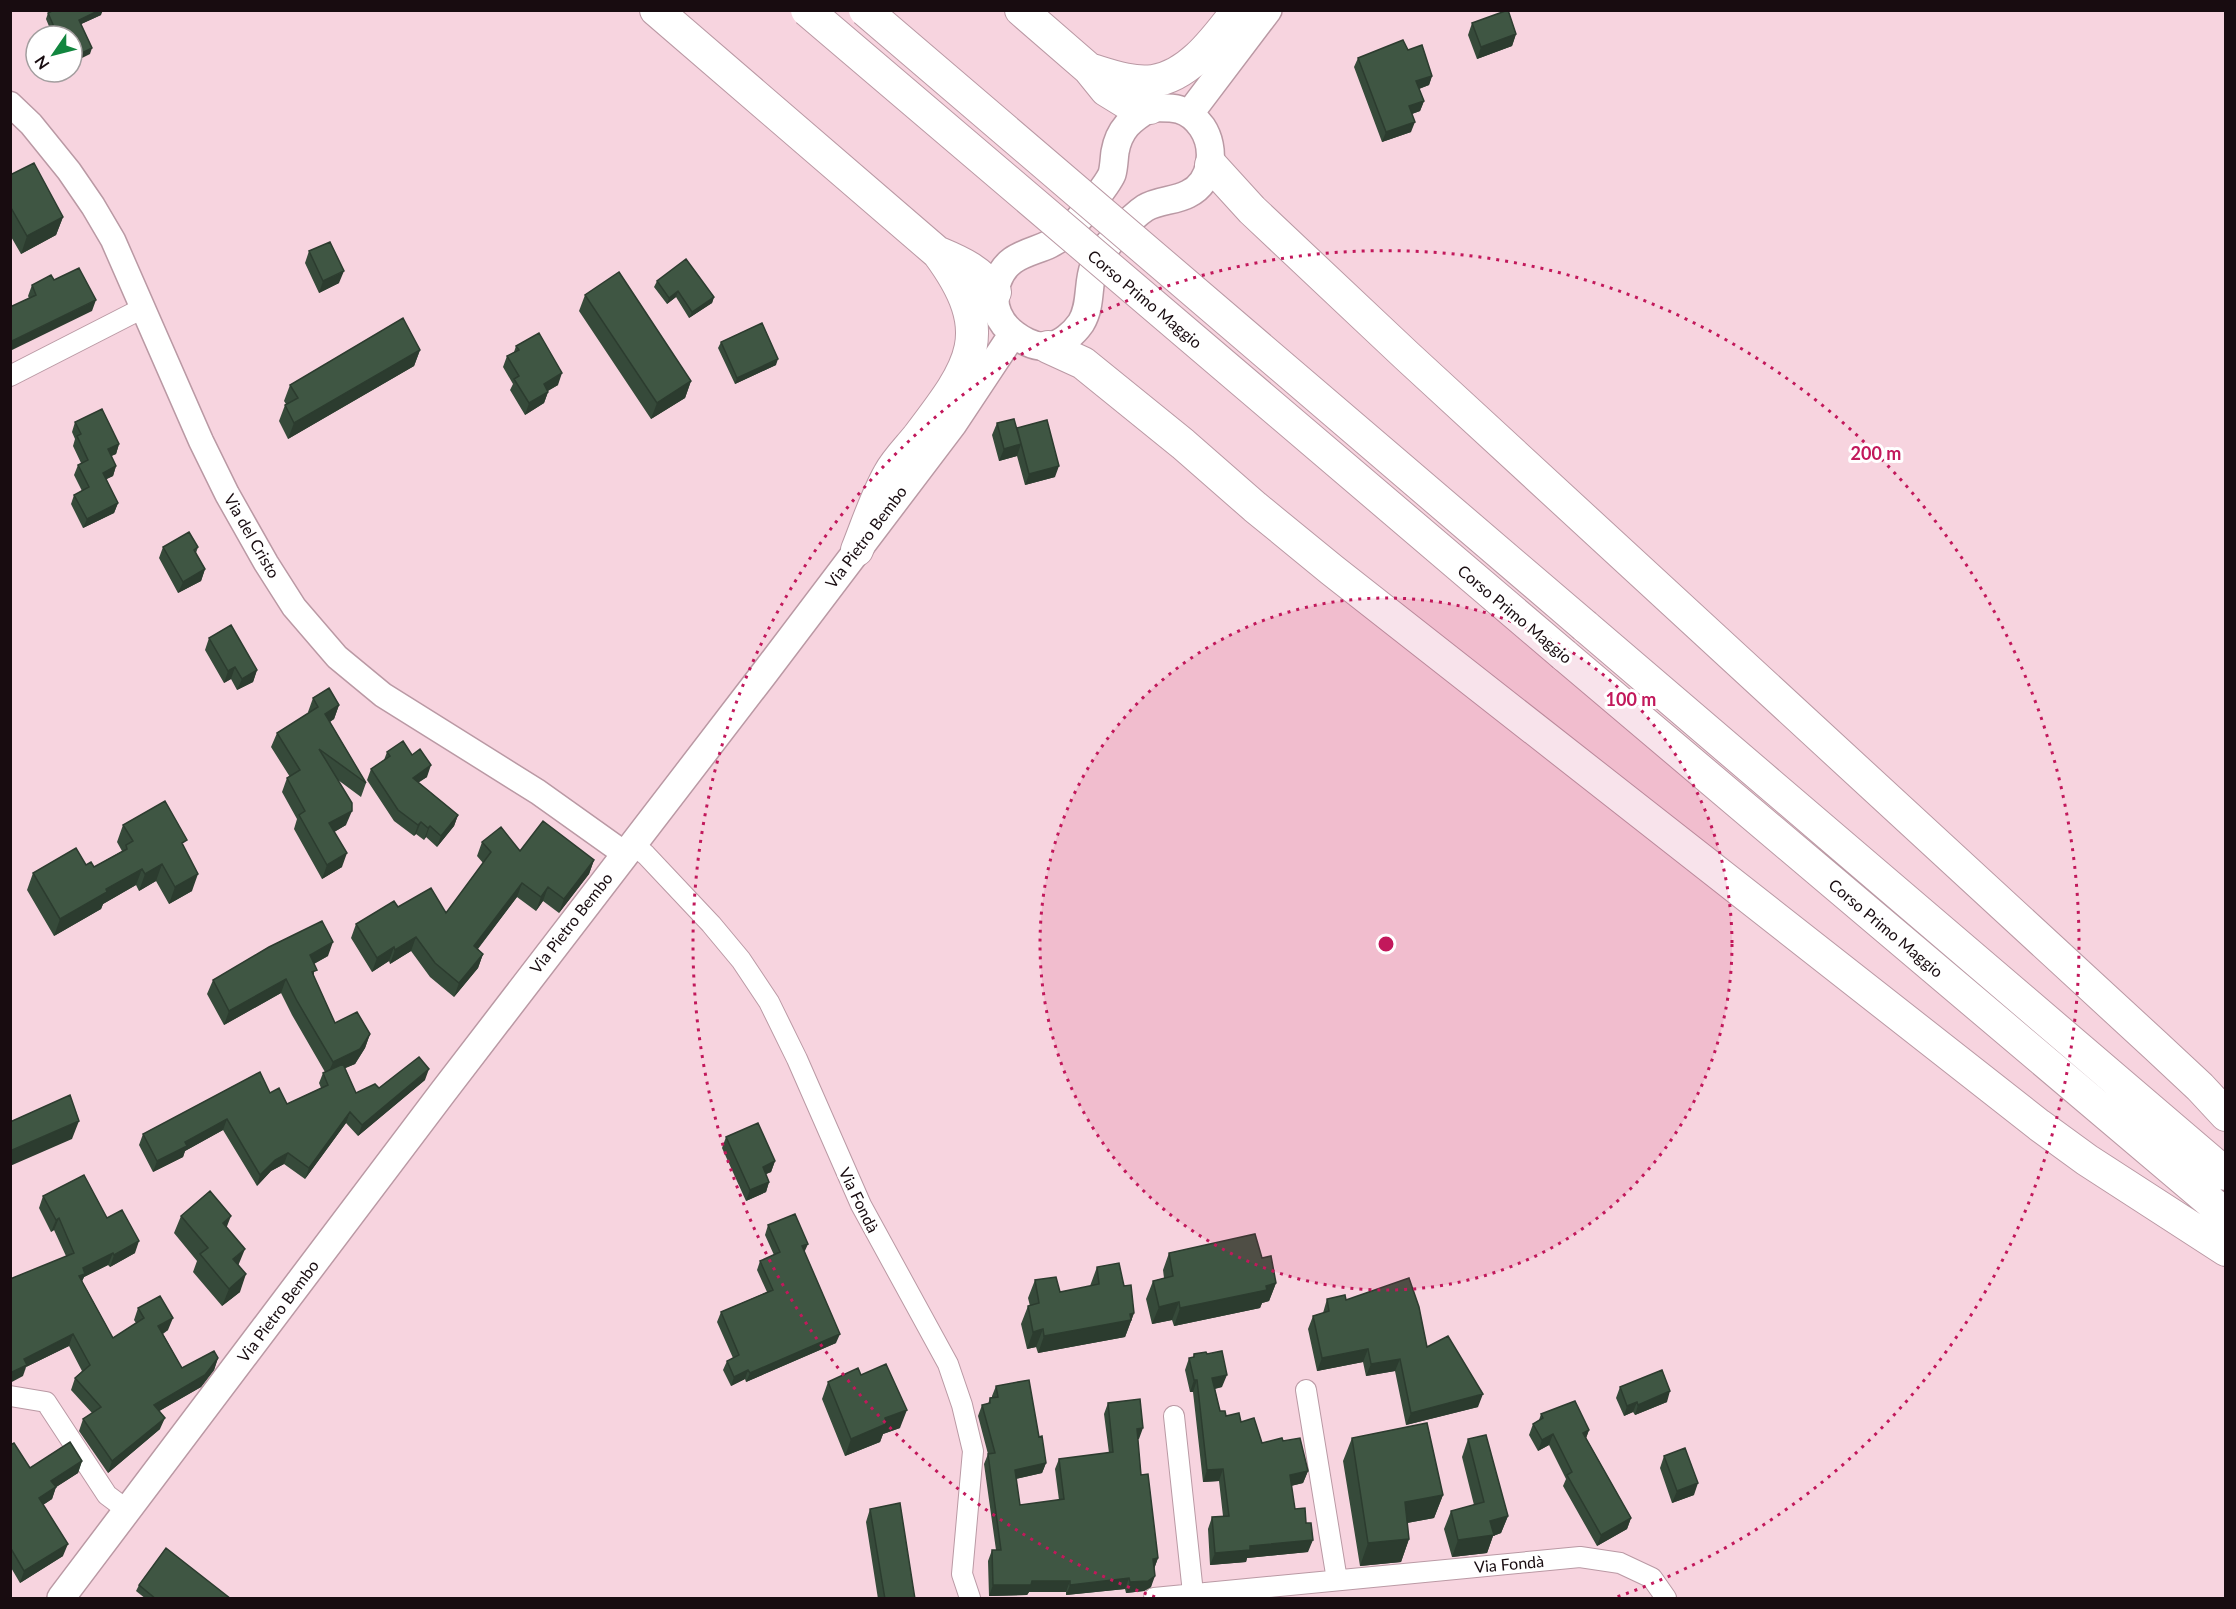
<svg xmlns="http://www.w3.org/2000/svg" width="2236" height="1609" font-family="Lato,sans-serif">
	<rect width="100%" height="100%" fill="#f7d4df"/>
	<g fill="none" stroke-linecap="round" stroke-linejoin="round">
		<g stroke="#ba99a4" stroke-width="22">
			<path id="minor" d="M10 376 143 308
				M633 844 646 855 711 924 741 960 769 1002 797 1059 861 1205 948 1364 962 1405 973 1451 962 1574 970 1598
				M1306 1390 1337 1580
				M10 1396 46 1402 107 1495 127 1510
				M1174 1416 1193 1593
				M1154 1598 1580 1557 1620 1563 1652 1578 1666 1598"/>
		</g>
		<g stroke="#ba99a4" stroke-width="27">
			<path id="tertiary" d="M10 104 31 124 69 171 93 206 113 240 201 441 227 494 266 563 294 607 337 657 383 695 538 792 625 854"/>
		</g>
		<g stroke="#ba99a4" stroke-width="30">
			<path id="secondary" d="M1150 108C1173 107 1188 107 1202 127 1216 148 1213 182 1188 194 1175 201 1158 200 1145 208 1131 217 1101 250 1094 266 1087 284 1092 305 1081 323 1074 333 1061 345 1049 346 1042 347 1033 345 1027 342 1003 330 989 310 997 283 1008 248 1041 255 1064 235 1074 226 1107 186 1112 174 1114 167 1114 159 1115 152 1119 129 1131 119 1150 108Z
				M1190 113 1268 10
				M61 1598 443 1092 763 675 953 424 1012 335"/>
		</g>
		<g stroke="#ba99a4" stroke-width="34">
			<path id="trunk" d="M656 10 938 253C998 334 971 367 917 438 908 449 896 461 889 474 876 497 867 525 857 550
				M1021 10 1089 69 1106 90 1132 106 1150 108
				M1089 69C1109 75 1132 84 1153 81 1190 76 1217 37 1238 10
				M1211 165 1252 210 1407 356 2155 1045 2200 1087 2226 1115
				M939 253C963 263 980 271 995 292
				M1048 347 1083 363 1183 444 1255 507 1332 570 2039 1125 2087 1160 2226 1250
				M1585 626 2226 1174
				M1564 655 2226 1215"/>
		</g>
		<use href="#minor" stroke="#fff" stroke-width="20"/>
		<use href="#tertiary" stroke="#fff" stroke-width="24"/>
		<use href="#secondary" stroke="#fff" stroke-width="27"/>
		<use href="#trunk" stroke="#fff" stroke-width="32"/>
		<g stroke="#ba99a4" stroke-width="34" stroke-linecap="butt">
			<path id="trunk-bridge" d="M807 10 1564 655
				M865 10 1585 626"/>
		</g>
		<use href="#trunk-bridge" stroke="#fff" stroke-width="32"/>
	</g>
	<path fill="#364a3a" d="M48 13 101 15 81 24 90 54 72 36H53L46 19Z
		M1472 23 1516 34 1512 46 1477 59 1468 35Z
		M1408 50 1432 76 1429 85 1419 89 1424 101 1420 111 1412 114 1411 132 1382 142 1354 67 1358 58Z
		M10 175 63 217 56 235 21 254 10 235Z
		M309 251 339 283 319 293 305 263Z
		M54 280 92 311 29 298 28 296 32 285Z
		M657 281 714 297 712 303 689 318 676 297 667 304 654 287Z
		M585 295 691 381 685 398 651 419 579 311Z
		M721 342 776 365 735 384 718 348Z
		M516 346 558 385 548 391V392L544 403 525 415 510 390 513 384 503 367 507 356 514 352Z
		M420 350 414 366 288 439 279 421 285 405 286 404 284 401 290 385Z
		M75 422 119 444 116 454 111 456 116 466 113 476 106 479 118 503 114 513 83 528 71 504 74 495 82 491 74 475 78 465 81 463 73 446 75 439 72 432Z
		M997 423 1017 429 1055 477 1025 485 1017 456 999 461 992 435Z
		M163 547H198L196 553 205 569 201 581 178 593 159 558Z
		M209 638 257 670 253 682 237 690 231 679 224 683 205 650Z
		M313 698 339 705 334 719 330 722 366 783 361 797 338 780 346 825 334 832 342 867 322 879 294 829 297 819 282 792 287 778 290 777 271 747 277 733 309 713 308 712Z
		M387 752 427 777 418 782 458 815 454 826 437 847 426 837 424 840 416 834 414 836 394 821 367 780 371 769 384 760Z
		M123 825 184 848 192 891 169 904 156 881 139 891 136 885 103 904 101 909 54 936 27 890 33 873 86 865 94 867 122 851 117 842Z
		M482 842 520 851 594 860 589 874 559 913 543 901 536 911 517 897 478 949 483 954 478 968 454 997 430 977 411 951 390 964 389 961 372 972 351 938 356 924 398 907 446 913 483 863 477 856Z
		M328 956 314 964V978L335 1023 370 1034 365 1048 355 1064 345 1068 356 1093 425 1080 358 1136 346 1123 305 1179 284 1164 271 1171 257 1186 223 1130 185 1151 183 1157 153 1172 139 1145 143 1134 270 1093 287 1104 321 1088 319 1083 323 1073 325 1072 292 1015 281 993 224 1025 207 994 213 980Z
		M726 1137 775 1161 771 1172 766 1174 769 1182 766 1192 746 1201 722 1148Z
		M43 1196 107 1218 135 1253 110 1267 108 1265 84 1277 82 1281 113 1338 136 1323 134 1320 138 1308 168 1330 163 1334 182 1368 218 1358 214 1370 201 1387 159 1411 160 1429 108 1473 79 1431 83 1419 92 1413 71 1390 75 1378 82 1371 69 1346 26 1367 23 1376 66 1256 54 1230 51 1232 39 1208Z
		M181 1216 227 1228 238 1265 240 1292 222 1306 193 1272 197 1261 174 1233Z
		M768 1225 804 1252 836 1343 746 1382 745 1379 731 1386 723 1370 727 1361 733 1358 717 1322 721 1312 767 1292 757 1270 760 1261 774 1255 765 1235Z
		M1169 1253 1262 1258 1276 1283 1269 1301 1262 1303 1260 1308 1174 1326 1172 1320 1152 1324 1146 1299 1153 1281 1164 1278 1163 1270Z
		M1097 1267 1124 1286 1134 1313 1125 1337 1038 1353 1036 1347 1027 1349 1021 1324 1028 1306H1030L1028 1298 1035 1280 1060 1292 1090 1286Z
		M1327 1299 1346 1300 1427 1347 1478 1407 1406 1425 1395 1371 1366 1376 1363 1362 1317 1371 1308 1329 1313 1316 1323 1313Z
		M1194 1354H1207L1222 1387 1215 1389 1220 1411 1226 1416 1241 1422 1262 1443 1283 1441 1308 1471 1303 1483 1291 1486 1295 1509 1308 1552 1247 1558 1246 1562 1210 1565 1208 1529 1212 1517 1223 1516 1219 1481 1203 1482 1193 1392H1190L1185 1370 1189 1358H1193Z
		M861 1375 900 1428 883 1434 880 1442 845 1456 822 1399 828 1382Z
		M996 1386 1039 1437 1046 1463 1042 1473 1016 1479 1020 1505 1059 1500 1055 1469 1059 1459 1109 1453 1104 1414 1108 1403 1139 1439H1137L1141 1475 1158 1558 1154 1569 1151 1587 1144 1591 1126 1593 1125 1589 1066 1595V1592H1029L1027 1595 989 1596 988 1561 992 1550H996L984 1464 988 1454 978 1416 982 1405 988 1404 990 1398H992V1396Z
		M1620 1387 1667 1402 1635 1415 1633 1412 1624 1416 1616 1398Z
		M1541 1414 1589 1430 1586 1438 1631 1518 1627 1529 1597 1546 1563 1486 1566 1479 1549 1445 1538 1451 1529 1435 1533 1424 1539 1420Z
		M1352 1438 1443 1495 1434 1518 1407 1523 1409 1539 1401 1562 1360 1566 1343 1461Z
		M1468 1439 1508 1516 1501 1533 1493 1536 1487 1553 1452 1557 1444 1529 1451 1511 1474 1505 1462 1457Z
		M10 1445 30 1468 82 1461 78 1473 56 1487 52 1499 43 1505 63 1556 20 1583 10 1566Z
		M1664 1456 1694 1495 1672 1503 1660 1468Z
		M870 1509 915 1599H878L866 1522Z
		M139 1585 231 1599H146L136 1591Z"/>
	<path fill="#2c3c2f" d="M100 10H103L101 15 77 26 79 20Z
		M1516 34 1512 46 1477 59 1481 47Z
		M92 48 90 54 72 63V58Z
		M1432 76 1429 85 1413 91 1416 81Z
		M1424 101 1420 111 1406 116 1409 106Z
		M1415 122 1411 132 1382 142 1386 132Z
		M63 217 56 235 21 254 27 236Z
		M344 271 339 283 319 293 323 281Z
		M678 291 676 297 667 304 669 298Z
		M714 297 712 303 689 318 692 312Z
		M96 300 92 311 10 351V342Z
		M420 350 414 366 288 439 294 423Z
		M778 359 776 365 735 384 737 378Z
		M562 373 558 385 540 395 544 384Z
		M691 381 685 398 651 419 657 403Z
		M548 392 544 403 525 415 529 403Z
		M119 444 116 454 105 459 108 449Z
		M1021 444 1017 456 999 461 1004 449Z
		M116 466 113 476 99 483 103 473Z
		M1059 466 1055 477 1025 485 1029 474Z
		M118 503 114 513 83 528 87 519Z
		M205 569 201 581 178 593 183 582Z
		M235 667 231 679 224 683 228 671Z
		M257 670 253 682 237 690 242 679Z
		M339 705 334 719 320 728 325 714Z
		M431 765 427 777 409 789 413 778Z
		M352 811 346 825 324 838 329 823Z
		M458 815 454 826 437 847 441 836Z
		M421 822 416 834 414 836 418 825Z
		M430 826 426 837 424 840 428 828Z
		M347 853 342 867 322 879 327 865Z
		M594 860 589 874 559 913 564 899Z
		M162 864 156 881 139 891 145 874Z
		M142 869 136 885 103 904 101 909 54 936 60 919 106 889Z
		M198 874 192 891 169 904 175 887Z
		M522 883 517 897 469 960 474 946Z
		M548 887 543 901 536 911 541 897Z
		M416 937 411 951 390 964 395 950Z
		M333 942 328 956 304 969 310 955Z
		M394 947 389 961 372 972 377 958Z
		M483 954 478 968 454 997 459 983Z
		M286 979 281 993 224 1025 229 1011Z
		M370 1034 365 1048 355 1064 327 1076 333 1062Z
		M429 1069 425 1080 358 1136 362 1125Z
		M350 1112 346 1123 305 1179 309 1168Z
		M227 1119 223 1130 185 1151 183 1157 153 1172 157 1161 185 1142Z
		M79 1121 72 1139 10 1166V1151Z
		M288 1153 284 1164 271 1171 257 1186 260 1175 275 1160Z
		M775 1161 771 1172 759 1177 763 1167Z
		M769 1182 766 1192 746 1201 750 1190Z
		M231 1216 224 1234 223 1223Z
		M59 1218 54 1230 51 1232 56 1220Z
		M139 1241 135 1253 110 1267 114 1255Z
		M808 1244 804 1253 802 1246Z
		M245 1249 238 1266 233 1259Z
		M113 1253 108 1265 84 1277 80 1286 75 1288 83 1268Z
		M246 1274 240 1292 222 1306 229 1289Z
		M1276 1283 1269 1301 1262 1303 1260 1308 1174 1326 1180 1308Z
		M1179 1302 1172 1320 1152 1324 1159 1307Z
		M1134 1313 1125 1337 1038 1353 1044 1336Z
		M173 1318 168 1330 154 1338 158 1326Z
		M1043 1329 1036 1347 1027 1349 1033 1332Z
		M73 1334 69 1346 26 1367 23 1376 10 1383V1373L24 1359Z
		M840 1334 836 1343 746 1382 750 1373Z
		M1368 1349 1363 1362 1317 1371 1322 1358Z
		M218 1358 214 1370 201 1387 149 1417 154 1405Z
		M1400 1359 1395 1371 1366 1376 1371 1364Z
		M748 1370 745 1379 731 1386 734 1377Z
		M1227 1375 1222 1387 1208 1390 1212 1378Z
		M1194 1380H1197L1193 1392H1190Z
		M1670 1391 1667 1402 1635 1415 1638 1405Z
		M1483 1394 1478 1407 1406 1425 1411 1413Z
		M1637 1402 1633 1412 1624 1416 1627 1406Z
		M907 1410 900 1428 883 1434 880 1442 845 1456 851 1439 885 1418Z
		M165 1418 160 1429 108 1473 112 1461Z
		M1143 1428 1139 1439 1133 1440 1137 1429Z
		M1589 1430 1585 1441 1583 1433Z
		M1553 1434 1549 1445 1538 1451 1542 1440Z
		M82 1461 78 1473 47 1493 51 1481Z
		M1046 1463 1042 1473 1011 1480 1015 1470Z
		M1223 1469 1219 1481 1203 1482 1207 1470Z
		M1308 1471 1303 1483 1286 1487 1290 1475Z
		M1698 1483 1694 1495 1672 1503 1677 1491Z
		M56 1487 52 1499 35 1510 39 1498Z
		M1443 1495 1434 1518 1396 1525 1405 1502Z
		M1508 1516 1501 1533 1493 1536 1487 1553 1452 1557 1458 1540 1490 1521Z
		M1631 1518 1627 1529 1597 1546 1601 1535Z
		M1409 1539 1401 1562 1360 1566 1368 1543Z
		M1313 1540 1308 1552 1247 1558 1246 1562 1210 1565 1215 1553 1250 1546Z
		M68 1544 63 1556 20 1583 24 1571Z
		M1158 1558 1154 1569 1153 1559Z
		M1155 1576 1151 1587 1144 1591 1126 1593 1130 1582Z
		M1129 1578 1125 1589 1066 1595 1070 1585Z
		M1032 1581H1070L1066 1592H1029L1027 1595 989 1596 993 1585Z"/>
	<path fill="#3f5643" stroke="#2c3c2f" stroke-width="1.5" d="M54 10H100L79 20 92 48 72 58V36H58L48 13Z
		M1508 10 1516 34 1481 47 1472 23Z
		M1403 40 1408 50 1422 45 1432 76 1416 81 1424 101 1409 106 1415 122 1386 132 1358 58Z
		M34 163 63 217 27 236 10 206V175Z
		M330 242 344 271 323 281 309 251Z
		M686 259 714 297 692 312 678 291 669 298 657 281Z
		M79 268 96 300 10 342V307L36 295 32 285 51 275 54 280Z
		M619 272 691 381 657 403 585 295Z
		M403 318 420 350 294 423 285 405 298 398 290 385Z
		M762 323 778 359 737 378 721 342Z
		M539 333 562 373 544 384 548 392 529 403 514 379 519 376 507 356 519 350 516 346Z
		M102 409 119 444 108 449 116 466 103 473 118 503 87 519 74 495 89 487 78 465 88 460 77 436 81 434 75 422Z
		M1014 419 1021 444 1004 449 997 423Z
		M1047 420 1059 466 1029 474 1017 428Z
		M189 532 198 547 194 550 205 569 183 582 163 547Z
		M231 625 257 670 242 679 235 667 228 671 209 638Z
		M329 688 339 705 325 714 366 783 319 749 352 803V811L329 823 347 853 327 865 299 815 305 811 287 778 300 770 277 733 318 707 313 698Z
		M403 741 412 755 420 749 431 765 413 778 458 815 441 836 430 826 428 828 421 822 418 825 398 810 371 769 390 756 387 752Z
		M165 801 187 840 182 843 198 874 175 887 162 864 145 874 142 869 106 889 107 892 60 919 33 873 76 848 86 865 91 862 94 867 127 849 126 845 133 841 123 825Z
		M543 821 594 860 564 899 548 887 541 897 522 883 474 946 483 954 459 983 435 963 416 937 395 950 394 947 377 958 356 924 394 901 398 907 431 888 446 913 491 852 482 842 501 827 520 851Z
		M322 921 333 942 310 955 317 970 312 972 335 1023 357 1012 370 1034 360 1049 333 1062 297 1001 286 979 229 1011 213 980 269 947Z
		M419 1057 429 1069 362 1125 350 1112 309 1168 288 1153 275 1160 260 1175 227 1119 185 1142 187 1146 157 1161 143 1134 260 1072 270 1093 279 1088 287 1104 328 1085 323 1073 343 1064 356 1093 375 1084 379 1088Z
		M70 1095 79 1121 10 1151V1122Z
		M758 1123 775 1161 763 1167 769 1182 750 1190 726 1137Z
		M84 1175 107 1218 122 1210 139 1241 114 1255 113 1253 83 1268 85 1274 79 1276 113 1338 144 1318 138 1308 160 1296 173 1318 158 1326 182 1368 214 1351 218 1358 205 1375 154 1405 165 1418 112 1461 83 1419 101 1407 75 1378 90 1365 73 1334 24 1359 27 1365 10 1373V1279L74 1253 59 1218 56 1220 43 1196Z
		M210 1191 231 1216 223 1223 245 1249 233 1259 246 1274 229 1289 200 1254 208 1248 181 1216Z
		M795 1214 808 1244 802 1246 840 1334 750 1373 748 1370 734 1377 727 1361 739 1355 721 1312 773 1290 760 1261 780 1252 768 1225Z
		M1255 1234 1262 1258 1271 1256 1276 1283 1266 1286 1267 1290 1180 1308 1179 1302 1159 1307 1153 1281 1173 1276 1169 1253Z
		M1119 1263 1124 1286 1131 1285 1134 1313 1130 1314 1131 1320 1044 1336 1043 1329 1033 1332 1028 1306 1039 1303 1035 1280 1056 1277 1060 1292 1099 1284 1097 1267Z
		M1409 1278 1419 1307 1427 1347 1448 1336 1483 1394 1411 1413 1400 1359 1371 1364 1368 1349 1322 1358 1313 1316 1329 1311 1327 1299 1345 1295 1346 1300Z
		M1222 1351 1227 1375 1212 1378 1220 1411H1225L1226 1416 1239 1413 1241 1422 1254 1418 1262 1443 1282 1438 1283 1441 1300 1438 1308 1471 1290 1475 1295 1509 1305 1508 1306 1523H1311L1313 1540 1250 1546V1550L1215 1553 1212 1517 1229 1516 1223 1469 1207 1470 1197 1380H1194L1189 1358 1194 1357V1354L1206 1352 1207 1354Z
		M886 1364 907 1410 885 1418 886 1424 851 1439 828 1382 858 1368 861 1375Z
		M1662 1370 1670 1391 1638 1405 1637 1402 1627 1406 1620 1387Z
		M1029 1380 1039 1437 1042 1436 1046 1463 1015 1470 1020 1505 1064 1499 1059 1459 1113 1452 1108 1403 1140 1399 1143 1428 1137 1429 1141 1475 1148 1474 1158 1558 1153 1559 1155 1576 1148 1581 1130 1582 1129 1578 1070 1585V1581H1032L1031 1585H993L992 1550H1001L988 1454 995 1453 982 1405 990 1403V1398L998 1397 996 1386Z
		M1575 1401 1589 1430 1583 1433 1631 1518 1601 1535 1567 1475 1572 1472 1553 1434 1542 1440 1533 1424 1543 1418 1541 1414Z
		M1427 1423 1443 1495 1405 1502 1409 1539 1368 1543 1352 1438Z
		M1486 1435 1508 1516 1490 1521 1494 1535 1458 1540 1451 1511 1484 1502 1468 1439Z
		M70 1442 82 1461 51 1481 56 1487 39 1498 68 1544 24 1571 10 1547V1445L14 1443 30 1468Z
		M1685 1448 1698 1483 1677 1491 1664 1456Z
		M900 1503 915 1599H885L870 1509Z
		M166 1548 231 1599H156L139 1585Z"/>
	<circle cx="1386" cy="944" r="346" fill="#c2185b" fill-opacity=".12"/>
	<g fill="none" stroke="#c2185b" stroke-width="3" stroke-dasharray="3 6">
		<circle cx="1386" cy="944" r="346"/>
		<path d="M1155 1597A693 693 0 1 1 1617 1597"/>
	</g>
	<g text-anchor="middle" stroke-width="6" stroke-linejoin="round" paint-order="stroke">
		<g font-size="16" fill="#180c10" stroke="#fff">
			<text transform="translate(1145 299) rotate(40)" y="6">Corso Primo Maggio</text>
			<text transform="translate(252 536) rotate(60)" y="6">Via del Cristo</text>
			<text transform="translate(866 537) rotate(-53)" y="6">Via Pietro Bembo</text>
			<text transform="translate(1515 614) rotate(40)" y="6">Corso Primo Maggio</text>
			<text transform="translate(571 923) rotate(-52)" y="6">Via Pietro Bembo</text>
			<text transform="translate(1886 928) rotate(40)" y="6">Corso Primo Maggio</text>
			<text transform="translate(859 1200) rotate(64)" y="6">Via Fondà</text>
			<text transform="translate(278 1311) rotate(-53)" y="6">Via Pietro Bembo</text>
			<text transform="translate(1509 1564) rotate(-5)" y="6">Via Fondà</text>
		</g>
	</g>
	<circle cx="1386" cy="944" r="9" fill="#c2185b" stroke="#fff" stroke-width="3"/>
	<g font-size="18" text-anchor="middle" font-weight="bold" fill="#c2185b" stroke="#fff" stroke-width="6" stroke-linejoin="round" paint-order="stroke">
		<text x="1876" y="460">200 m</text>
		<text x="1631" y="706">100 m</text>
	</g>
	<rect width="2236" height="1609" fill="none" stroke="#180c10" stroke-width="24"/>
	<g transform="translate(54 54) rotate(235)"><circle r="28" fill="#ffffff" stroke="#a39e9f" stroke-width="1.5"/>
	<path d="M0-4.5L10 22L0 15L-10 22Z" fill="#12863f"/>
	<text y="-9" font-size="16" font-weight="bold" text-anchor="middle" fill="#180c10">N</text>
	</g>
</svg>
